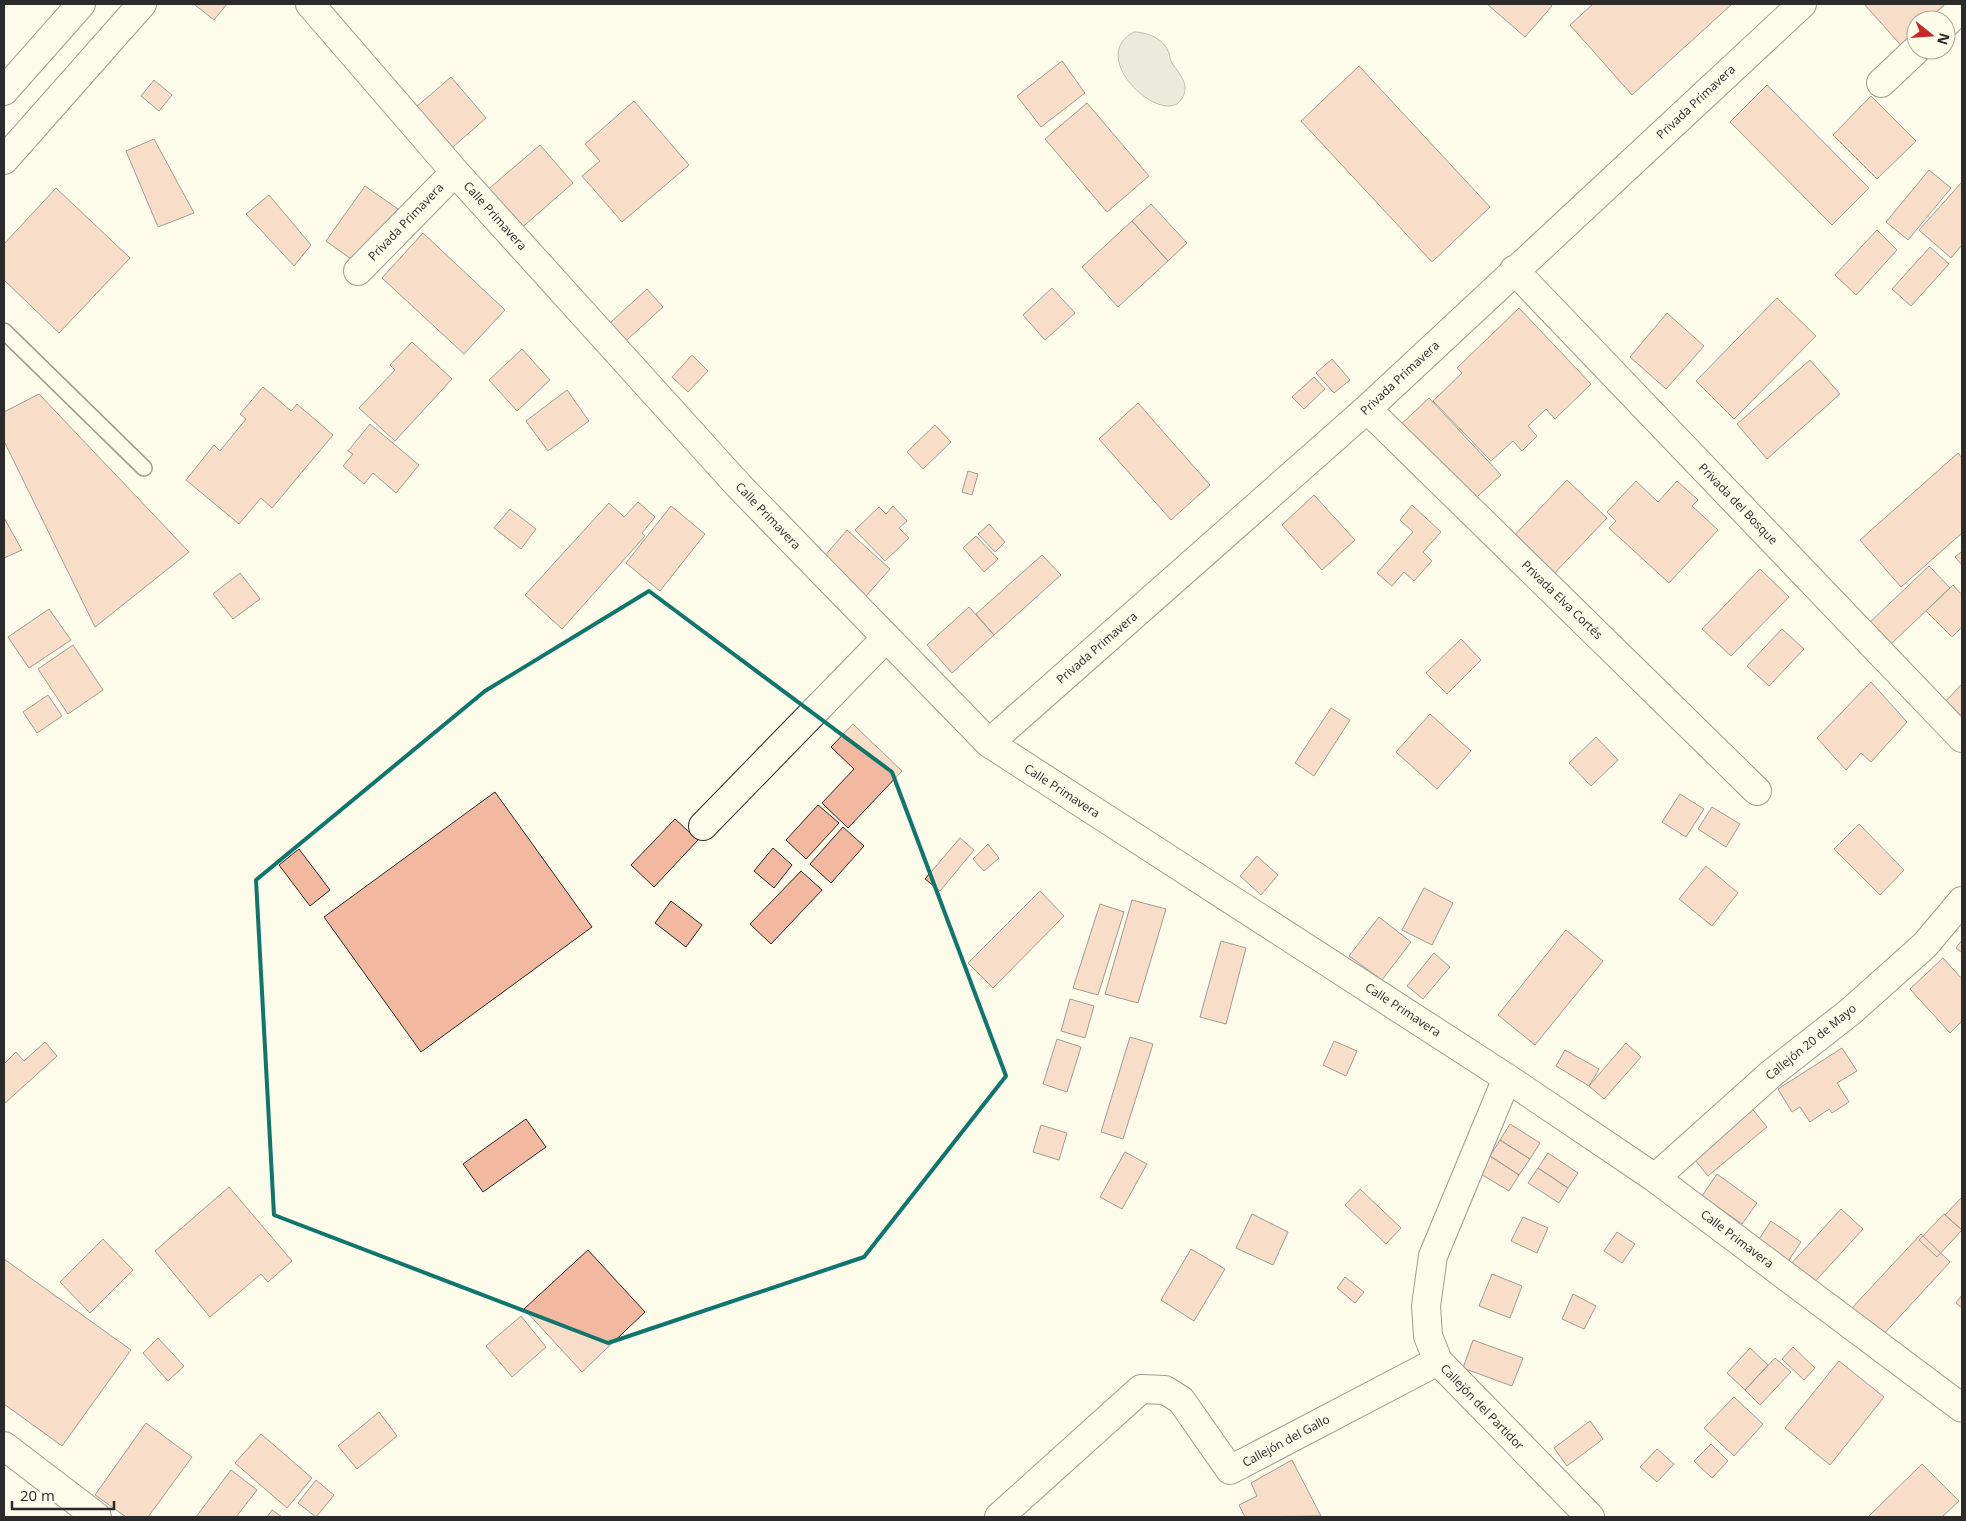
<svg xmlns="http://www.w3.org/2000/svg" width="1966" height="1521" font-family="'Open Sans',sans-serif">
	<rect width="100%" height="100%" fill="#fdfbea"/>
	<path fill="#d8d7c9" stroke="#74746e" d="M1134 32C1148 32 1164 39 1169 53 1170 56 1170 60 1172 63 1180 75 1192 86 1180 101 1160 125 1086 57 1134 32Z"/>
	<path fill="#f2b8a0" stroke="#2b2b2b" d="M196 4H227L214 20 195 5Z
		M1487 4H1549L1552 6 1525 37Z
		M1593 4H1732L1632 95 1570 25Z
		M1864 4H1952L1942 20H1916V43L1906 51Z
		M1062 61 1085 93 1041 127 1017 96Z
		M1359 66 1490 207 1432 262 1301 121Z
		M451 77 486 118 444 155 408 114Z
		M154 80 172 95 159 111 141 96Z
		M1767 85 1869 188 1832 225 1730 122Z
		M1871 96 1916 141 1877 179 1833 135Z
		M634 101 689 165 622 222 582 176 600 161 585 144Z
		M1087 103 1149 176 1107 212 1045 139Z
		M154 139 194 213 158 227 126 151Z
		M540 145 573 183 518 231 485 192Z
		M1929 170 1951 188 1908 240 1886 222Z
		M1962 182V245L1951 258 1919 230Z
		M365 186 398 209 358 264 326 241Z
		M56 188 130 258 59 333 4 280V244Z
		M269 195 311 245 294 266 246 214Z
		M1151 204 1187 243 1168 261 1132 221Z
		M1132 221 1168 261 1118 307 1082 267Z
		M1877 230 1897 250 1856 295 1835 275Z
		M423 233 505 310 464 354 382 278Z
		M1930 247 1949 264 1911 306 1892 289Z
		M1052 288 1075 313 1045 340 1023 315Z
		M647 289 663 307 616 350 600 332Z
		M1777 298 1816 336 1734 419 1696 381Z
		M1519 308 1591 384 1555 419 1546 409 1528 426 1537 436 1522 451 1513 441 1491 461 1433 401 1462 373 1457 368Z
		M1667 313 1704 346 1666 389 1630 357Z
		M412 342 452 379 395 441 359 408 395 370 390 365Z
		M522 349 550 380 517 411 489 380Z
		M692 355 708 371 688 392 672 377Z
		M1332 359 1350 380 1334 393 1316 373Z
		M1810 360 1840 394 1767 459 1737 424Z
		M1314 377 1325 389 1304 409 1292 397Z
		M263 387 291 411 297 404 333 435 272 508 261 498 239 524 186 480 214 445 220 451 246 419 240 414Z
		M567 390 589 421 548 451 526 421Z
		M39 394 189 552 95 627 4 441V412Z
		M1429 398 1501 475 1467 506 1394 431Z
		M1138 403 1210 485 1171 520 1099 439Z
		M370 424 419 465 396 493 373 473 364 484 343 466 353 454 348 451Z
		M935 425 951 442 923 469 907 452Z
		M1958 453 1962 458V533L1901 587 1860 540Z
		M968 471 978 474 972 495 962 492Z
		M1567 480 1607 518 1549 579 1509 541Z
		M1636 481 1658 502 1677 481 1698 500 1692 506 1718 530 1669 583 1609 528 1616 521 1607 512Z
		M1314 495 1355 540 1322 570 1282 525Z
		M638 502 655 517 642 533 645 536 562 629 525 595 609 503 624 517Z
		M1412 505 1441 532 1423 552 1432 561 1414 581 1404 572 1392 586 1377 573 1413 532 1400 520Z
		M671 506 705 534 660 591 626 563Z
		M893 506 907 521 899 528 909 538 885 561 855 530 879 507 886 514Z
		M510 509 536 529 521 549 494 528Z
		M4 518 22 550 4 558Z
		M989 524 1005 542 995 552 978 534Z
		M847 530 890 569 860 603 817 565Z
		M976 536 998 559 984 572 963 548Z
		M1962 551V565L1955 557Z
		M1042 555 1061 575 994 635 976 614Z
		M1929 566 1950 588 1890 645 1869 623Z
		M1760 569 1789 597 1731 656 1702 629Z
		M240 573 260 599 233 619 213 594Z
		M1953 585 1962 595V627L1952 637 1926 611Z
		M969 607 994 635 952 673 927 645Z
		M49 609 71 640 29 668 8 637Z
		M1782 629 1804 649 1769 686 1747 666Z
		M1461 639 1481 660 1447 694 1426 673Z
		M73 645 103 690 68 714 38 669Z
		M1871 682 1907 722 1871 762 1861 753 1846 770 1817 738Z
		M1962 684V730L1939 708Z
		M48 695 62 716 37 733 23 712Z
		M1331 708 1350 720 1314 776 1295 763Z
		M1430 714 1471 751 1437 789 1396 752Z
		M853 724 902 771 848 828 822 803 854 769 831 747Z
		M1596 737 1618 760 1591 786 1569 763Z
		M495 792 592 927 421 1052 324 917Z
		M1680 794 1704 809 1686 837 1662 822Z
		M818 805 839 823 806 859 786 840Z
		M1712 807 1740 824 1726 847 1698 829Z
		M675 819 698 840 654 887 631 865Z
		M1859 824 1904 870 1880 895 1834 849Z
		M843 827 864 846 831 883 810 864Z
		M960 838 974 850 940 891 925 879Z
		M988 844 999 858 984 871 973 859Z
		M773 848 792 865 774 888 754 871Z
		M299 849 330 890 310 906 279 865Z
		M1257 856 1278 875 1261 895 1240 876Z
		M1706 866 1738 893 1712 926 1679 899Z
		M801 871 822 890 771 944 750 924Z
		M1424 888 1453 903 1432 945 1402 930Z
		M1040 891 1064 916 993 988 968 963Z
		M1132 900 1166 909 1138 1003 1105 994Z
		M671 901 702 925 686 947 655 923Z
		M1100 904 1124 912 1098 995 1073 988Z
		M1379 917 1411 942 1382 980 1349 956Z
		M1566 930 1603 961 1535 1045 1498 1015Z
		M1962 940V953L1956 948Z
		M1221 941 1246 948 1226 1024 1200 1017Z
		M1434 953 1450 967 1423 999 1407 986Z
		M1943 958 1962 979V1021L1950 1033 1910 989Z
		M1070 999 1094 1006 1085 1038 1061 1031Z
		M1130 1037 1153 1044 1123 1139 1101 1132Z
		M1057 1039 1081 1047 1067 1092 1043 1084Z
		M1334 1041 1357 1051 1346 1076 1323 1065Z
		M45 1042 57 1056 4 1104V1064L16 1052 24 1061Z
		M1626 1043 1641 1057 1604 1099 1589 1086Z
		M1842 1048 1857 1071 1837 1083 1849 1102 1832 1113 1829 1109 1810 1122 1800 1107 1792 1112 1778 1089Z
		M1565 1050 1599 1069 1589 1086 1556 1066Z
		M1750 1106 1767 1127 1708 1176 1690 1154Z
		M526 1119 546 1147 483 1192 463 1164Z
		M1510 1124 1540 1143 1530 1159 1500 1140Z
		M1041 1125 1067 1133 1059 1160 1033 1152Z
		M1500 1140 1530 1159 1519 1175 1490 1156Z
		M1125 1152 1147 1164 1122 1209 1100 1197Z
		M1548 1153 1578 1173 1568 1188 1538 1168Z
		M1490 1156 1519 1175 1509 1191 1479 1173Z
		M1538 1168 1568 1188 1559 1203 1528 1183Z
		M1717 1174 1757 1203 1742 1224 1702 1196Z
		M229 1187 292 1261 268 1282 261 1274 210 1317 155 1251Z
		M1360 1189 1401 1228 1386 1244 1345 1205Z
		M1962 1197V1230L1945 1215Z
		M1841 1209 1863 1229 1811 1286 1789 1266Z
		M1252 1214 1288 1232 1273 1265 1236 1248Z
		M1944 1214 1962 1230 1937 1257 1919 1240Z
		M1523 1217 1548 1228 1537 1253 1511 1241Z
		M1771 1221 1801 1242 1787 1263 1757 1242Z
		M1617 1232 1635 1244 1622 1263 1604 1251Z
		M1921 1234 1950 1262 1881 1337 1851 1309Z
		M103 1239 133 1270 90 1313 60 1282Z
		M1191 1249 1225 1269 1194 1321 1161 1300Z
		M588 1250 645 1312 582 1372 524 1309Z
		M4 1259 131 1350 62 1446 4 1404Z
		M1492 1274 1522 1286 1510 1318 1479 1306Z
		M1345 1277 1364 1292 1355 1303 1337 1288Z
		M1573 1294 1596 1306 1584 1329 1562 1319Z
		M1962 1295V1308L1956 1303Z
		M521 1316 546 1347 512 1377 486 1346Z
		M158 1338 184 1366 168 1381 143 1353Z
		M1473 1340 1523 1358 1512 1386 1463 1368Z
		M1793 1347 1815 1368 1804 1380 1782 1359Z
		M1750 1348 1768 1365 1745 1390 1727 1373Z
		M1775 1358 1791 1372 1760 1405 1745 1390Z
		M1839 1361 1884 1397 1830 1465 1785 1428Z
		M1734 1397 1763 1424 1734 1456 1704 1428Z
		M379 1412 397 1436 357 1469 338 1446Z
		M1590 1421 1603 1439 1567 1466 1554 1448Z
		M146 1423 192 1457 148 1517H126L95 1495Z
		M261 1434 312 1478 287 1508 235 1463Z
		M1711 1444 1728 1461 1712 1478 1694 1461Z
		M1657 1449 1674 1464 1657 1482 1640 1467Z
		M1292 1460 1321 1516 1245 1517 1239 1505 1257 1496 1251 1483Z
		M1922 1464 1959 1501 1942 1517H1868Z
		M231 1470 257 1490 236 1517H196Z
		M316 1480 334 1495 316 1517 298 1503Z
		M272 1510 282 1517H267Z"/>
	<g fill="none" stroke-linecap="round" stroke-linejoin="round">
		<g stroke="#2b2b2b" stroke-width="18">
			<path id="lane" d="M4 331 144 468"/>
		</g>
		<g stroke="#2b2b2b" stroke-width="30">
			<path id="street" d="M310 4 455 172 739 486 989 743 1507 1078 1655 1178 1962 1408
				M1946 23 1962 8
				M1881 83 1916 50
				M1514 270 1962 738
				M358 271 455 172
				M1367 409 1757 791
				M989 743 1367 409 1802 4
				M703 826 885 639
				M1507 1078 1433 1256 1426 1306 1428 1336 1438 1361 1590 1517
				M1655 1178 1772 1073 1850 1012 1925 945 1962 901
				M4 1446 97 1517
				M999 1517 1141 1389 1165 1390 1181 1400 1230 1470 1438 1361"/>
		</g>
		<g stroke="#2b2b2b" stroke-width="30">
			<path id="primary" d="M4 91 81 4
				M4 160 142 4"/>
		</g>
		<use href="#lane" stroke="#fdfbea" stroke-width="15"/>
		<use href="#street" stroke="#fdfbea" stroke-width="28"/>
		<use href="#primary" stroke="#fdfbea" stroke-width="28"/>
	</g>
	<path d="M0 0H1966V1521H0ZM649 591 892 772 1006 1076 864 1257 608 1343 274 1215 256 880 485 691Z" fill="#fdfbea" fill-opacity=".55" fill-rule="evenodd"/>
	<path fill="none" stroke="#0f766e" stroke-width="4" stroke-linejoin="round" d="M649 591 892 772 1006 1076 864 1257 608 1343 274 1215 256 880 485 691Z"/>
	<g text-anchor="middle" stroke-width="4" stroke-linejoin="round" paint-order="stroke">
		<g font-size="12" fill="#2b2b2b" stroke="#fdfbea">
			<text transform="translate(1696 102) rotate(-43)" y="4">Privada Primavera</text>
			<text transform="translate(495 216) rotate(48)" y="4">Calle Primavera</text>
			<text transform="translate(406 222) rotate(-46)" y="4">Privada Primavera</text>
			<text transform="translate(1400 378) rotate(-43)" y="4">Privada Primavera</text>
			<text transform="translate(1738 504) rotate(46)" y="4">Privada del Bosque</text>
			<text transform="translate(768 516) rotate(46)" y="4">Calle Primavera</text>
			<text transform="translate(1562 600) rotate(44)" y="4">Privada Elva Cortés</text>
			<text transform="translate(1097 648) rotate(-41)" y="4">Privada Primavera</text>
			<text transform="translate(1062 791) rotate(33)" y="4">Calle Primavera</text>
			<text transform="translate(1403 1010) rotate(33)" y="4">Calle Primavera</text>
			<text transform="translate(1811 1042) rotate(-39)" y="4">Callejón 20 de Mayo</text>
			<text transform="translate(1737 1239) rotate(37)" y="4">Calle Primavera</text>
			<text transform="translate(1482 1407) rotate(46)" y="4">Callejón del Partidor</text>
			<text transform="translate(1286 1441) rotate(-28)" y="4">Callejón del Gallo</text>
		</g>
	</g>
	<rect width="1966" height="1521" fill="none" stroke="#2b2b2b" stroke-width="10"/>
	<g transform="translate(1931 35) rotate(107)"><circle r="24" fill="#fdfbea" stroke="#a9a89e"/>
	<path d="M0-4L9 19L0 12L-9 19Z" fill="#c62828"/>
	<text y="-8" font-size="14" font-weight="bold" text-anchor="middle" fill="#2b2b2b">N</text>
	</g>
	<path d="M12 1501v8h102v-8" fill="none" stroke="#2b2b2b" stroke-width="2.5"/>
	<text x="20" y="1501" font-size="15" fill="#2b2b2b" stroke="#fdfbea" stroke-width="4" paint-order="stroke">20 m</text>
</svg>
